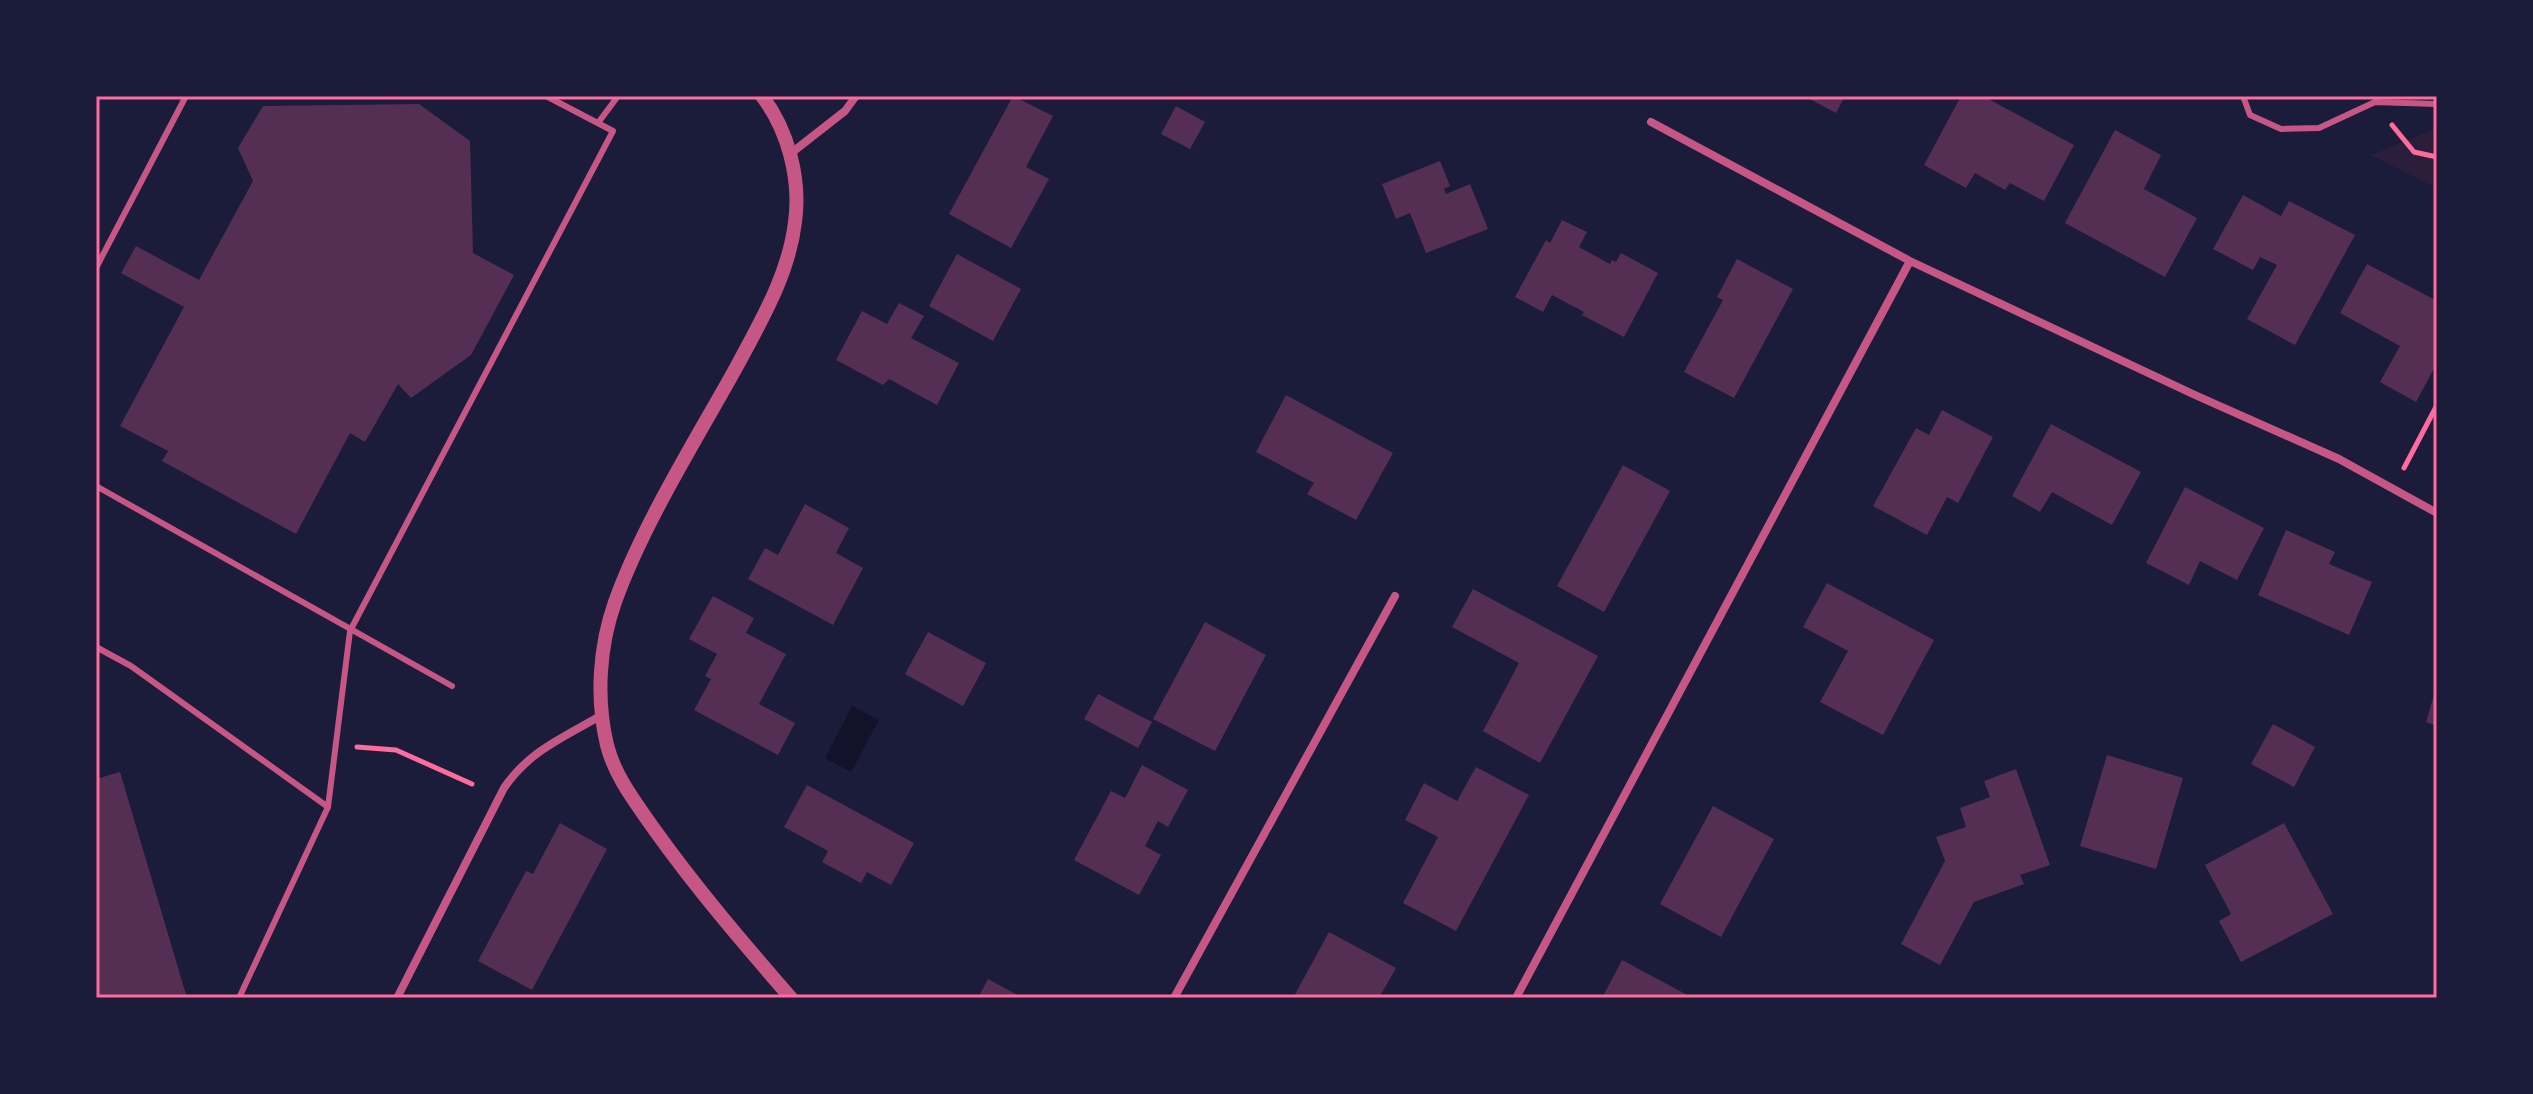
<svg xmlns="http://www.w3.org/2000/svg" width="2533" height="1094" font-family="'Public Sans',sans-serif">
	<rect width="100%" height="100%" fill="#1b1b3a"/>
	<path fill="#2a1e3b" d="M2437 128V188L2371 155Z"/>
	<path fill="#12122b" d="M852 706 879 720 851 772 825 758Z"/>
	<path fill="#542f53" d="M1013 96 1053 116 1026 167 1049 179 1011 248 949 214Z
		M1804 96H1845L1836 113Z
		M1961 96H1983L2074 145 2044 201 2010 183 2005 190 1975 173 1966 188 1924 165Z
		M419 104 470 141 473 253 514 275 471 355 411 398 398 384 365 442 350 433 296 534 162 461 168 451 120 426 184 307 121 273 136 246 199 280 253 181 238 148 263 106Z
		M1176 106 1205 122 1190 149 1161 134Z
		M2115 130 2161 155 2144 189 2197 218 2165 277 2065 223Z
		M1440 161 1450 186 1444 189 1446 194 1470 184 1488 229 1426 253 1410 213 1396 219 1382 184Z
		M2243 195 2281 216 2289 201 2355 235 2295 345 2247 319 2277 265 2260 257 2253 270 2213 249Z
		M1562 220 1587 232 1579 247 1610 264 1612 260 1616 262 1621 253 1658 273 1624 337 1582 315 1584 312 1552 295 1543 312 1515 297 1546 240 1550 243Z
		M957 254 1021 289 993 341 929 306Z
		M1737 259 1793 289 1734 398 1684 372 1723 300 1717 297Z
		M2367 264 2437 301V363L2416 402 2380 382 2400 346 2340 313Z
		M899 303 924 316 911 338 959 363 937 405 889 379 883 385 836 360 862 311 887 324Z
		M1286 395 1393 453 1356 520 1307 494 1314 483 1256 452Z
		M1942 410 1993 437 1958 503 1947 497 1927 535 1873 506 1916 428 1929 435Z
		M2051 424 2141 472 2112 525 2052 492 2040 512 2012 496Z
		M1623 465 1670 491 1604 612 1557 586Z
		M2185 487 2264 528 2237 580 2200 561 2189 585 2146 563Z
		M805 504 849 528 836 553 863 568 833 625 748 579 765 548 778 555Z
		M2286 530 2335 552 2329 564 2372 582 2349 635 2258 595Z
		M1827 583 1934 640 1883 735 1820 702 1848 651 1803 627Z
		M1473 589 1598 656 1540 763 1483 731 1519 663 1452 627Z
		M713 596 754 618 746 633 786 654 759 704 795 723 778 755 694 710 711 679 705 676 717 654 689 639Z
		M1205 622 1266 655 1215 751 1153 719Z
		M928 632 986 663 963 706 905 674Z
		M2436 688H2437V726L2426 722Z
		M1098 694 1152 722 1138 748 1084 719Z
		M2273 724 2315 747 2294 787 2251 764Z
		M2107 755 2183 778 2156 869 2080 846Z
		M1142 765 1188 790 1168 827 1158 821 1145 846 1161 855 1139 895 1074 860 1111 791 1125 798Z
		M1476 767 1529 795 1456 931 1403 903 1438 837 1405 820 1424 783 1457 801Z
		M2016 769 2050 865 2020 875 2024 884 1974 902 1940 965 1901 944 1945 861 1936 837 1966 827 1960 808 1990 797 1984 781Z
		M120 772 187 998H96V779Z
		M807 785 914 843 891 885 867 872 861 883 822 862 828 851 784 827Z
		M1713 806 1774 839 1721 937 1660 904Z
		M560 823 607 849 532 990 478 961 526 871 533 874Z
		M2284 823 2333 914 2241 962 2219 921 2231 914 2205 865Z
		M1329 932 1396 968 1379 998H1293Z
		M1622 960 1693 998H1602Z
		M988 979 1023 998H978Z"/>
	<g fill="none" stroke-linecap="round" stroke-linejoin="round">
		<path stroke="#ff6b9d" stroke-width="5" d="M2392 125 2414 152 2437 157
			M2404 468 2437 405
			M357 747 396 750 472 784"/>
		<path stroke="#c65784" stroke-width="6" d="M2243 96 2250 115 2281 129 2319 128 2375 102 2378 96
			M2375 102 2437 104
			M598 123 618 96
			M96 268 186 96
			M96 486 452 686
			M96 647 131 666 328 807
			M239 998 328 807 350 631 613 131 546 96"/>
		<path stroke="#c65784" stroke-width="8" d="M1651 122 1910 261 2195 395 2339 459 2437 513
			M790 154 845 111 856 96
			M397 998 504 788C529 751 564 737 602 715
			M1174 998 1395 596
			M1516 998 1910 261"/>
		<path stroke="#c65784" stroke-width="14" d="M762 96C788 130 801 179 795 222 789 274 761 321 737 366 696 440 643 524 615 602 599 647 596 699 607 745 615 777 636 803 654 829 696 888 744 944 791 998"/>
	</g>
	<rect width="2533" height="1094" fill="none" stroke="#1b1b3a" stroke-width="196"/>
	<rect x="98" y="98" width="2337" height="898" fill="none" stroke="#ff6b9d" stroke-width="3"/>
</svg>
